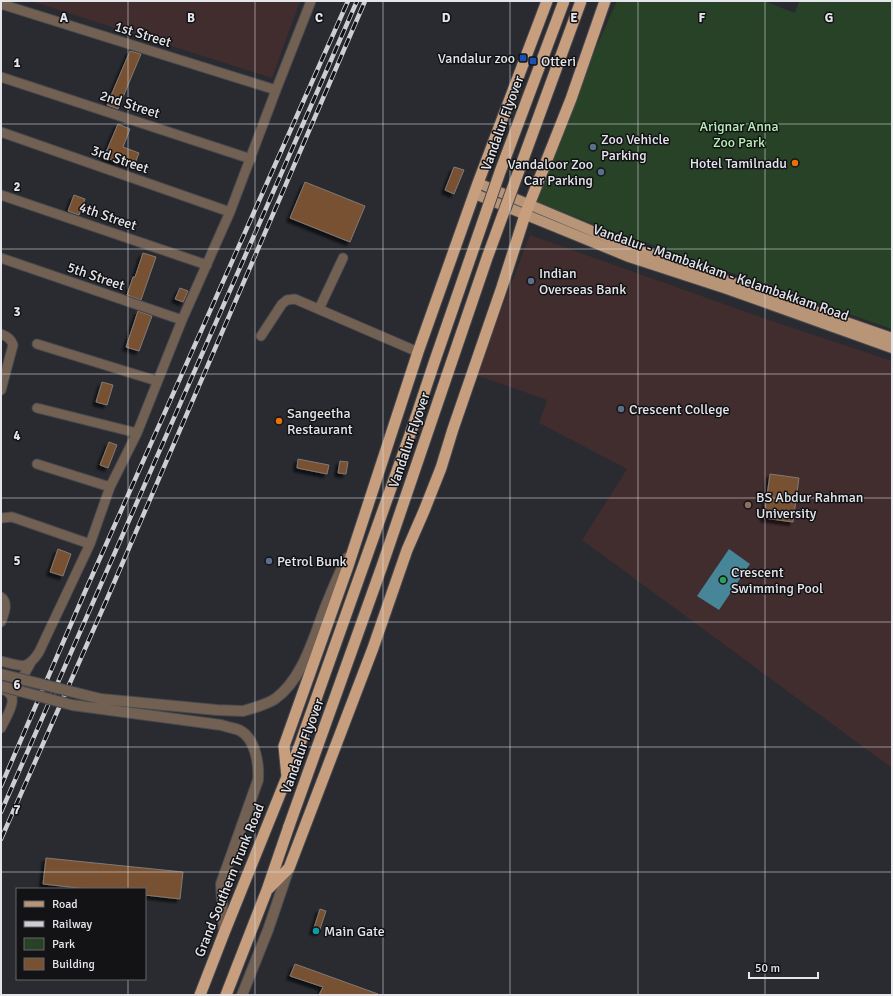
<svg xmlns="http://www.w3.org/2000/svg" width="893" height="996" font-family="Signika,sans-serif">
	<defs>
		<filter id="shadow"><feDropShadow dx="-3.5" dy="3.5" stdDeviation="1" flood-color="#0009"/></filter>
	</defs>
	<rect width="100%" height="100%" fill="#292b31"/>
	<path fill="#412c2e" d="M31 1H300L272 78Z
		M530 235 769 320 892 361V768L582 540 627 469 539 423 547 400 476 375Z"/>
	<path fill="#274226" d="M617 1H764L795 13 799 1H892V329L615 232 528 199Z"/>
	<path fill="#478599" d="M729 549 750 564 719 610 697 596Z"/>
	<path fill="#785131" stroke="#817a74" filter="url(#shadow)" d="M130 51 141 54 118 109 107 105Z
		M118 124 130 129 123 147 139 153 134 166 117 160V162L104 157Z
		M454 167 464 170 454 194 445 190Z
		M305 182 365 206 350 242 290 218Z
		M74 195 85 199 79 215 68 211Z
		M143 253 156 257 141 300 127 295 133 277H135Z
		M180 288 188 291 183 302 175 299Z
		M138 311 152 316 139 351 126 347Z
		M102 382 113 385 107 405 96 402Z
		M109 442 117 445 108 468 100 465Z
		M298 459 329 465 327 474 297 468Z
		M340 461 348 462 346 474 338 473Z
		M770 474 799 478 793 522 764 518Z
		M58 549 71 554 63 576 50 572Z
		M46 858 183 872 180 899 145 895V889H87L43 884Z
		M320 909 326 911 319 932 313 931Z
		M295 964 378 994V995H319L323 987 290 976Z"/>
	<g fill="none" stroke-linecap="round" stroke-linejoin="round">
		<g stroke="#47494f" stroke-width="11">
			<path id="minor" d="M1 4 276 90
				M1 77 251 159
				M1 132 230 212
				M1 195 207 265
				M1 258 182 320
				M319 309 343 258
				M1 334C8 337 11 339 13 345L1 390
				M261 336 282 304 287 300 295 299 418 352
				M37 344 157 381
				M37 408 137 433
				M37 464 110 487
				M1 518 12 517 90 544
				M1 597C9 603 4 614 1 622
				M1 661C21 666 27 671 39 652L90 544 110 487 137 433 182 320 230 212 276 90 311 1
				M1 689C23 694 7 715 1 728
				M12 696 30 664"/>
		</g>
		<g stroke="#47494f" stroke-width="12">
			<path id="tertiary" d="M243 711C254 708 265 705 275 699 304 678 314 635 327 603 333 588 339 573 347 558
				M221 884 224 933
				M242 995 268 930 289 868"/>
		</g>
		<g stroke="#47494f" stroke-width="12">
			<path id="primary" d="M478 183 633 248 892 338
				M475 194 629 257 727 289 892 348"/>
		</g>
		<g stroke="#47494f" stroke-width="13">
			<path id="trunk" d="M287 777 284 746 347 569 418 352 478 183 547 1
				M267 890 289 868 373 648 407 550 424 511 441 468 453 429 502 287 525 215 571 99 605 1
				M200 995 224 933 299 747
				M226 995 267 890 289 826"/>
		</g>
		<use href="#minor" stroke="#726052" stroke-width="9"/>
		<use href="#tertiary" stroke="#726052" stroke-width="10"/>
		<use href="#primary" stroke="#b99577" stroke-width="10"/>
		<use href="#trunk" stroke="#c79f7e" stroke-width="11"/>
		<g stroke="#cdced3" stroke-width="4.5">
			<path id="rail" d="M1 786 84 594 348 1
				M1 812 357 1
				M1 839 107 599 365 1"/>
		</g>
		<use href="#rail" stroke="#131316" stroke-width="3" stroke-dasharray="9" stroke-linecap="butt"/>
		<g stroke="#47494f" stroke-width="12" stroke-linecap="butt">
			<path id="tertiary-bridge" d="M1 674 101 699 217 710 243 711
				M1 686 72 705 221 725C227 727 234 728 239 730 256 738 259 765 258 780L221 884"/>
		</g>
		<g stroke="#47494f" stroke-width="13" stroke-linecap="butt">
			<path id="trunk-bridge" d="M299 747 413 426 434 363 500 172 564 1
				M289 826 382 566 487 258 581 1"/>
		</g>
		<use href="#tertiary-bridge" stroke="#726052" stroke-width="10"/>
		<use href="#trunk-bridge" stroke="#c79f7e" stroke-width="11"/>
	</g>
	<path fill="none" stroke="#e5e6eb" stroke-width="1" stroke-opacity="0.55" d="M128 1V889M255 1V995M383 1V995M510 1V995M638 1V995M765 1V995M1 124H892M1 249H892M1 374H892M1 498H892M1 622H892M1 747H892M1 872H892M128 979V995"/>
	<g fill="#1a4fb4" stroke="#131316" stroke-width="1.5">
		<rect x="519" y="54" width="8" height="8" rx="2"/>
		<rect x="529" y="57" width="8" height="8" rx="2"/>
	</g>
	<g fill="#5c6f8a" stroke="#131316" stroke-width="1.5">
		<circle cx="593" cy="147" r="4"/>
		<circle cx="601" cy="172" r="4"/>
		<circle cx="531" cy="281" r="4"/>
		<circle cx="621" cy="409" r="4"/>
		<circle cx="269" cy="561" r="4"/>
	</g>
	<g fill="#e8710a" stroke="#131316" stroke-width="1.5">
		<circle cx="795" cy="163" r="4"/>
		<circle cx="279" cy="421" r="4"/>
	</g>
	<circle fill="#8d6e63" stroke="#131316" stroke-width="1.5" cx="748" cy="505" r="4"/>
	<circle fill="#2e9e5b" stroke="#131316" stroke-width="1.5" cx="723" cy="580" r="4"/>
	<circle fill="#0f9aa8" stroke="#131316" stroke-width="1.5" cx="316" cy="931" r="4"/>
	<g text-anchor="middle" stroke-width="3" stroke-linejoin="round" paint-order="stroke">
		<g font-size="14" fill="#e5e6eb" stroke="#131316">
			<text transform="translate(143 34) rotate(17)" y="5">1st Street</text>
			<text transform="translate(130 104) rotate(18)" y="5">2nd Street</text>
			<text transform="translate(502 123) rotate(-70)" y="5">Vandalur Flyover</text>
			<text transform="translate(120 159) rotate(19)" y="5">3rd Street</text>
			<text transform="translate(108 216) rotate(19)" y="5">4th Street</text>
			<text transform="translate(721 272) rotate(19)" y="5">Vandalur - Mambakkam - Kelambakkam Road</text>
			<text transform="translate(96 276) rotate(19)" y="5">5th Street</text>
			<text transform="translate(409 440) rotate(-71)" y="5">Vandalur Flyover</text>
			<text transform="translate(302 746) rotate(-70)" y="5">Vandalur Flyover</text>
			<text transform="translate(229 880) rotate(-68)" y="5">Grand Southern Trunk Road</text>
		</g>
		<g font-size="14" fill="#e5e6eb" stroke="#131316" text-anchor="start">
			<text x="515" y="63" text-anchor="end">Vandalur zoo</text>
			<text x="541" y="66">Otteri</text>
			<text x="601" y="144">Zoo Vehicle<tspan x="601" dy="16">Parking</tspan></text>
			<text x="787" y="168" text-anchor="end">Hotel Tamilnadu</text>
			<text x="593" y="169" text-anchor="end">Vandaloor Zoo<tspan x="593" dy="16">Car Parking</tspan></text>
			<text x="539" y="278">Indian<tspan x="539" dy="16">Overseas Bank</tspan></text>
			<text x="629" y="414">Crescent College</text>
			<text x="287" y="418">Sangeetha<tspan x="287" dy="16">Restaurant</tspan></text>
			<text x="756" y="502">BS Abdur Rahman<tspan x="756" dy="16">University</tspan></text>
			<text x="277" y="566">Petrol Bunk</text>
			<text x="731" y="577">Crescent<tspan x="731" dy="16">Swimming Pool</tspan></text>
			<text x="324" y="936">Main Gate</text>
		</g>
		<g font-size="14" fill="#b7f1b5" stroke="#131316">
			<text x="739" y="131">Arignar Anna<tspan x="739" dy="16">Zoo Park</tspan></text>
		</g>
	</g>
	<g font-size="13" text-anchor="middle" font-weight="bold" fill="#e5e6eb" stroke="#131316" stroke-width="3" stroke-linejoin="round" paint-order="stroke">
		<text x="64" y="22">A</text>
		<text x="191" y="22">B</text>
		<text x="319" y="22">C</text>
		<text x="446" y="22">D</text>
		<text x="574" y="22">E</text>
		<text x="702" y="22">F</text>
		<text x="829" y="22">G</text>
		<text x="17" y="67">1</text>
		<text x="17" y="191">2</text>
		<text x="17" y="316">3</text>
		<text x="17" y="440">4</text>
		<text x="17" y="565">5</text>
		<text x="17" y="689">6</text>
		<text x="17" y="814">7</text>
	</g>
	<rect width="893" height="996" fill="none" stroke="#e5e6eb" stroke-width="4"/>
	<rect x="16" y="888" width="130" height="92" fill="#131316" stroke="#67676b"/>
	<rect x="24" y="901" width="20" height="6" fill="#b99577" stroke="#67676b"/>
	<text x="52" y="908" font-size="12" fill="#e5e6eb">Road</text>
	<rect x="24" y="921" width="20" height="6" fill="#cdced3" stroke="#67676b"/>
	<text x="52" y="928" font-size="12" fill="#e5e6eb">Railway</text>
	<rect x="24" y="938" width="20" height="12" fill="#274226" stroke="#67676b"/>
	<text x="52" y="948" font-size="12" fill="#e5e6eb">Park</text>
	<rect x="24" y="958" width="20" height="12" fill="#785131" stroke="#67676b"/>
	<text x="52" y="968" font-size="12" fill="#e5e6eb">Building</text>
	<path d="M749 972v6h69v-6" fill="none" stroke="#e5e6eb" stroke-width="2"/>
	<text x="755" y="972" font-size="12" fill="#e5e6eb" stroke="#131316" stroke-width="3" paint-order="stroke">50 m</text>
</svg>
